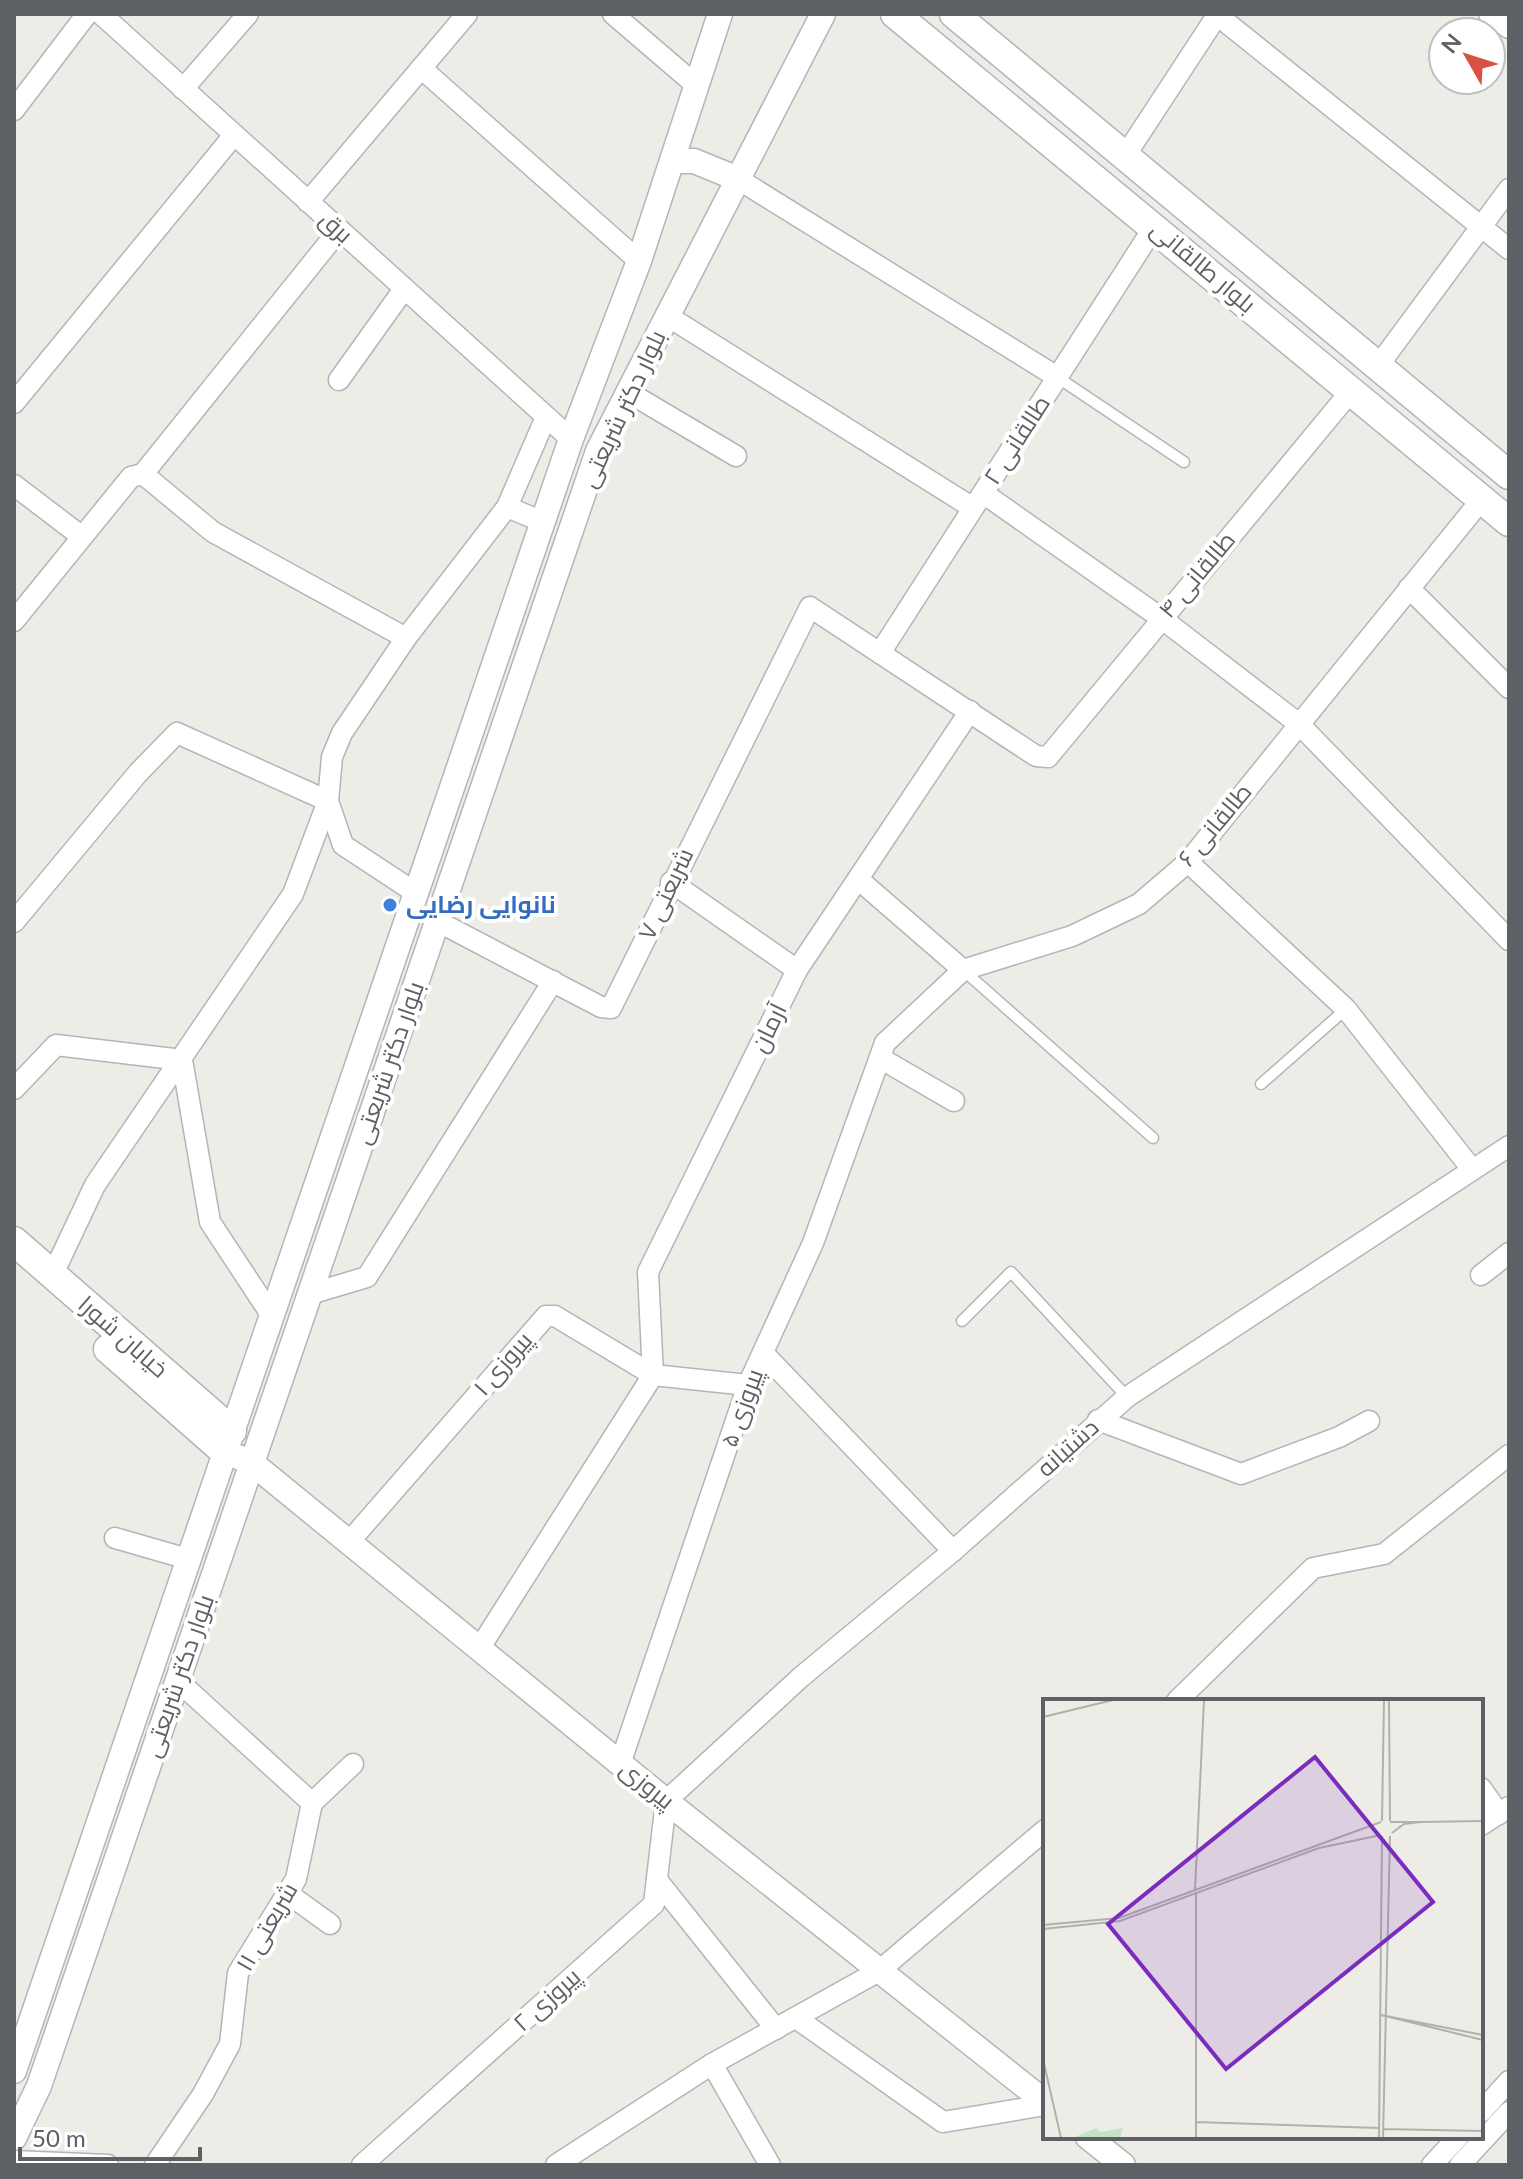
<svg xmlns="http://www.w3.org/2000/svg" width="1523" height="2179" viewBox="0 0 1523 2179" font-family="Lato,Cairo,sans-serif">
	<rect width="100%" height="100%" fill="#eeece6"/>
	<g fill="none" stroke-linecap="round" stroke-linejoin="round">
		<g stroke="#b3b5b9" stroke-width="13">
			<g id="service">
				<path d="M 1057,377 L 1184,462"/>
				<path d="M 963,970 L 1153,1138"/>
				<path d="M 1261,1084 L 1346,1009"/>
				<path d="M 962,1321 L 1011,1272 L 1127,1397"/>
			</g>
		</g>
		<g stroke="#b3b5b9" stroke-width="23">
			<g id="minor">
				<path d="M 101,14 L 571,439"/>
				<path d="M 613,14 L 697,86"/>
				<path d="M 1489,14 L 1509,28"/>
				<path d="M 1217,15 L 1509,249"/>
				<path d="M 421,68 L 639,261"/>
				<path d="M 183,89 L 248,14"/>
				<path d="M 14,110 L 87,14"/>
				<path d="M 1125,156 L 1218,14"/>
				<path d="M 738,179 L 1057,377"/>
				<path d="M 308,202 L 467,14"/>
				<path d="M 666,315 L 973,508"/>
				<path d="M 1378,366 L 1509,189"/>
				<path d="M 339,380 L 404,289"/>
				<path d="M 628,392 L 736,456"/>
				<path d="M 14,403 L 234,135"/>
				<path d="M 143,474 L 213,532 L 406,638"/>
				<path d="M 14,485 L 81,536"/>
				<path d="M 983,493 L 1161,618 L 1299,724 L 1509,940"/>
				<path d="M 507,507 L 543,522"/>
				<path d="M 1409,588 L 1509,688"/>
				<path d="M 14,621 L 131,477 L 143,474 L 339,230"/>
				<path d="M 880,653 L 1154,227"/>
				<path d="M 328,801 L 343,845 L 416,893"/>
				<path d="M 1188,862 L 1346,1009 L 1471,1168"/>
				<path d="M 858,879 L 963,970"/>
				<path d="M 671,882 L 797,970"/>
				<path d="M 437,921 L 601,1007 L 611,1008 L 810,607 L 1036,756 L 1048,757 L 1351,391"/>
				<path d="M 14,922 L 138,773 L 177,733 L 328,801"/>
				<path d="M 880,1058 L 954,1101"/>
				<path d="M 182,1060 L 210,1222 L 272,1316"/>
				<path d="M 14,1089 L 56,1045 L 182,1060"/>
				<path d="M 1481,1275 L 1509,1253"/>
				<path d="M 52,1276 L 95,1185 L 293,894 L 328,801 L 332,757 L 342,733 L 406,638 L 507,507 L 546,417"/>
				<path d="M 310,1294 L 367,1277 L 553,981"/>
				<path d="M 763,1353 L 953,1551"/>
				<path d="M 1098,1420 L 1241,1474 L 1339,1437 L 1369,1421"/>
				<path d="M 115,1538 L 188,1559"/>
				<path d="M 349,1542 L 546,1316 L 555,1316 L 653,1375 L 748,1385"/>
				<path d="M 479,1649 L 653,1375 L 648,1272 L 797,970 L 970,711"/>
				<path d="M 1177,1701 L 1313,1568 L 1384,1554 L 1509,1455"/>
				<path d="M 620,1764 L 748,1385 L 813,1243 L 885,1043 L 963,970 L 1072,936 L 1139,904 L 1188,862 L 1482,499"/>
				<path d="M 1481,1788 L 1499,1814"/>
				<path d="M 312,1803 L 353,1764"/>
				<path d="M 1481,1825 L 1509,1807"/>
				<path d="M 657,1880 L 776,2029"/>
				<path d="M 287,1893 L 330,1924"/>
				<path d="M 796,2018 L 943,2122 L 1045,2105"/>
				<path d="M 712,2064 L 770,2165"/>
				<path d="M 1481,2112 L 1509,2081"/>
				<path d="M 14,2161 L 108,2165"/>
				<path d="M 155,2165 L 203,2094 L 230,2044 L 238,1973 L 296,1879 L 312,1803 L 177,1680"/>
				<path d="M 362,2165 L 654,1904 L 666,1801 L 801,1677 L 953,1551 L 1127,1397 L 1509,1146"/>
				<path d="M 556,2165 L 712,2064 L 879,1971 L 1045,1830"/>
				<path d="M 1432,2165 L 1458,2137"/>
				<path d="M 1460,2165 L 1509,2112"/>
			</g>
		</g>
		<g stroke="#b3b5b9" stroke-width="27">
			<g id="tertiary">
				<path d="M 672,161 L 694,161 L 738,179"/>
				<path d="M 238,1457 L 252,1463 L 666,1801 L 1045,2102"/>
				<path d="M 14,2071 L 571,439 L 639,261 L 720,14"/>
				<path d="M 1088,2137 L 1123,2165"/>
				<path d="M 14,2138 L 39,2086 L 598,451 L 823,14"/>
			</g>
		</g>
		<g stroke="#b2b4b9" stroke-width="31">
			<g id="secondary">
				<path d="M 895,14 L 1509,522"/>
				<path d="M 954,14 L 1509,475"/>
				<path d="M 14,1241 L 232,1431"/>
				<path d="M 108,1349 L 225,1452"/>
			</g>
		</g>
		<use href="#service" stroke="#fff" stroke-width="10"/>
		<use href="#minor" stroke="#fff" stroke-width="20"/>
		<use href="#tertiary" stroke="#fff" stroke-width="24"/>
		<use href="#secondary" stroke="#fff" stroke-width="28"/>
	</g>
	<circle fill="#3f7fe0" stroke="#fff" stroke-width="3" cx="390" cy="905" r="8"/>
	<g text-anchor="middle" stroke-width="8" stroke-linejoin="round" paint-order="stroke">
		<g font-size="24" fill="#5d6064" stroke="#fff">
			<text transform="translate(336 227) rotate(42)" y="8">برق</text>
			<text transform="translate(1203 267) rotate(40)" y="8">بلوار طالقانی</text>
			<text transform="translate(623 409) rotate(-65)" y="8">بلوار دکتر شریعتی</text>
			<text transform="translate(1017 440) rotate(-57)" y="8">طالقانی ۲</text>
			<text transform="translate(1197 575) rotate(-50)" y="8">طالقانی ۴</text>
			<text transform="translate(1215 825) rotate(-50)" y="8">طالقانی ۶</text>
			<text transform="translate(666 894) rotate(-65)" y="8">شریعتی ۷</text>
			<text transform="translate(769 1028) rotate(-64)" y="8">آرمان</text>
			<text transform="translate(389 1063) rotate(-71)" y="8">بلوار دکتر شریعتی</text>
			<text transform="translate(123 1337) rotate(41)" y="8">خیابان شورا</text>
			<text transform="translate(503 1364) rotate(-49)" y="8">پیروزی ۱</text>
			<text transform="translate(742 1408) rotate(-70)" y="8">پیروزی ۵</text>
			<text transform="translate(1068 1448) rotate(-42)" y="8">دشتیانه</text>
			<text transform="translate(179 1676) rotate(-71)" y="8">بلوار دکتر شریعتی</text>
			<text transform="translate(647 1785) rotate(39)" y="8">پیروزی</text>
			<text transform="translate(267 1927) rotate(-60)" y="8">شریعتی ۱۱</text>
			<text transform="translate(547 2000) rotate(-42)" y="8">پیروزی ۲</text>
		</g>
		<g font-size="24" font-weight="bold" fill="#366cbe" stroke="#fff" text-anchor="start">
			<text x="406" y="913">نانوایی رضایی</text>
		</g>
	</g>
	<g transform="translate(1043 1699)">
		<rect width="440" height="440" fill="#eeece6"/>
		<path d="M 53,429 L 57,433 L 80,429 L 77,439 L 32,438 Z" fill="#c4e3c5"/>
		<path fill="none" stroke="#b0b0ae" stroke-width="2" d="M 346,1 L 347,122M 0,18 L 70,1M 339,122 L 341,1M 347,123 L 377,123 L 361,125 L 349,134M 377,123 L 440,122M 152,191 L 161,1M 153,193 L 153,439M 0,226 L 76,219 L 338,123M 0,230 L 77,222 L 276,149 L 338,136M 440,336 L 338,316 L 440,341M 0,360 L 18,439M 153,423 L 336,429M 340,430 L 440,432M 336,439 L 339,137M 340,439 L 347,137"/>
		<path fill="#7b2cbf" fill-opacity="0.15" stroke="#7b2cbf" stroke-width="4" d="M 272,58 L 390,203 L 183,370 L 65,225 Z"/>
		<rect width="440" height="440" fill="none" stroke="#5d6064" stroke-width="4"/>
	</g>
	<rect width="1523" height="2179" fill="none" stroke="#5d6064" stroke-width="32"/>
	<g transform="translate(1467 56) rotate(309)"><circle r="38" fill="#ffffff" stroke="#bebfc1" stroke-width="2"/>
	<path d="M0-6L14 30L0 20L-14 30Z" fill="#d85141"/>
	<text y="-12" font-size="22" font-weight="bold" text-anchor="middle" fill="#5d6064">N</text>
	</g>
	<path d="M20 2147v12h180v-12" fill="none" stroke="#5d6064" stroke-width="4"/>
	<text x="32" y="2147" font-size="24" fill="#5d6064" stroke="#ffffff" stroke-width="6" paint-order="stroke">50 m</text>
</svg>
